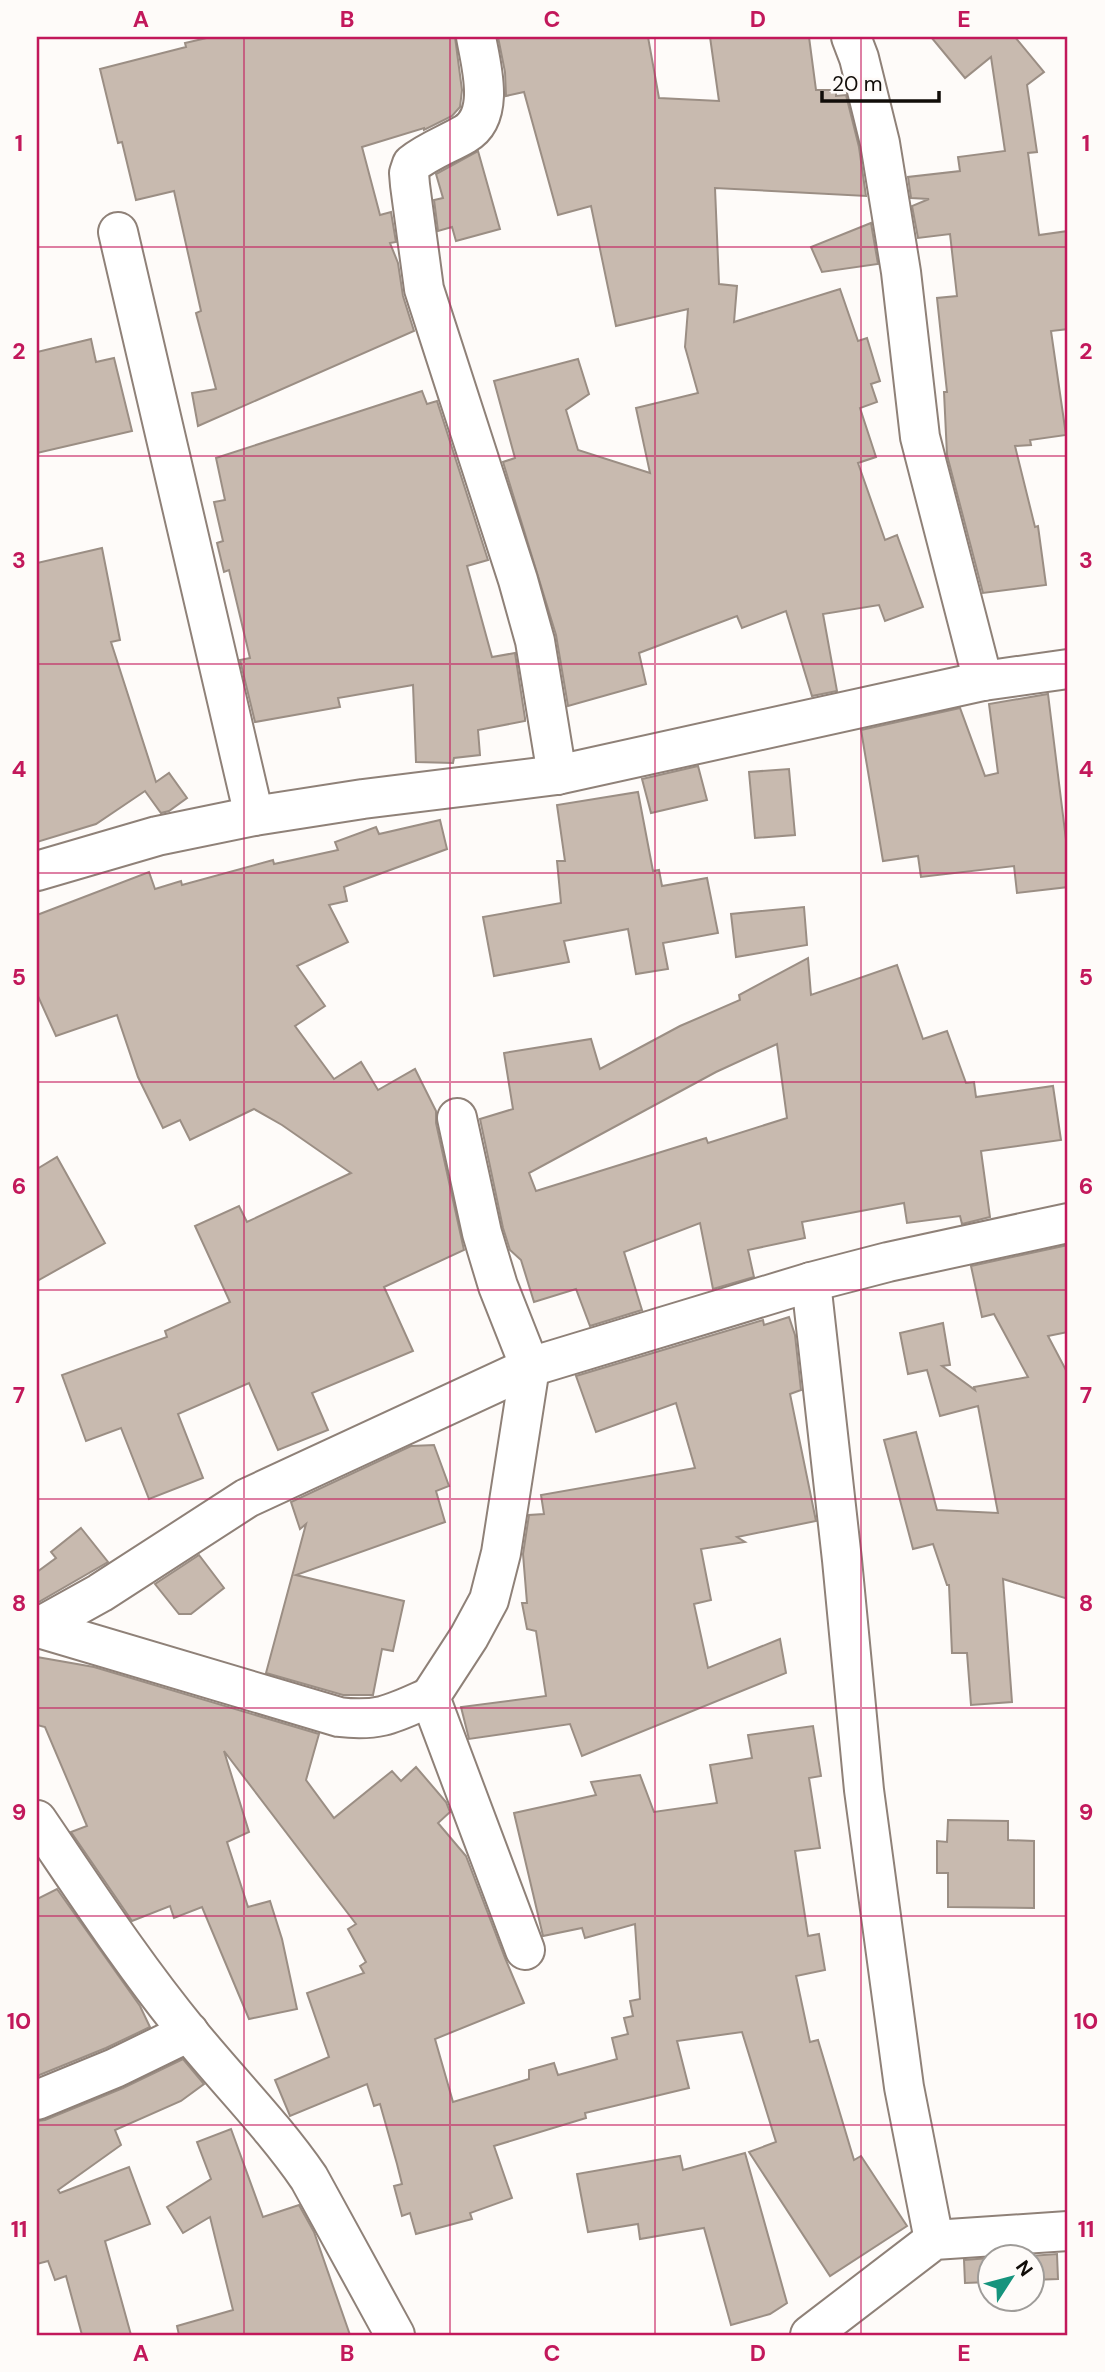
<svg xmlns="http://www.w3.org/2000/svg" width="1105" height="2372" viewBox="0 0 1105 2372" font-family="'DM Sans',sans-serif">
	<rect width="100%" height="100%" fill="#fefbf9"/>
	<g fill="#c8baaf" stroke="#9b8e84" stroke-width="2" fill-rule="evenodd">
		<path d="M 211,37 L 455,37 L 462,90 L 460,107 L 452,116 L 424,130 L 424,128 L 362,147 L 380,215 L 391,212 L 396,242 L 390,243 L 398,263 L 403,296 L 414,331 L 198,426 L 192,393 L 216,389 L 196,313 L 201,311 L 174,191 L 136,200 L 122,142 L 118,143 L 100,69 L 186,47 L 185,43 Z"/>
		<path d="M 498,37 L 648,37 L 659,98 L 719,101 L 710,37 L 809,37 L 816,90 L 836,90 L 836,96 L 846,95 L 859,147 L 866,196 L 715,188 L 719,284 L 737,286 L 734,322 L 840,289 L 858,341 L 867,338 L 880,381 L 871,384 L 877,402 L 860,408 L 876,457 L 858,463 L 885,540 L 897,535 L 923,607 L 885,621 L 879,605 L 823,614 L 837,691 L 812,696 L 786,611 L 742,628 L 737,616 L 639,653 L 646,684 L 568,706 L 556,635 L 503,462 L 515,458 L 494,381 L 578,359 L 589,394 L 566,410 L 578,450 L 650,473 L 636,408 L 698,393 L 685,347 L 688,309 L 616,326 L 591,206 L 558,215 L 524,92 L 506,96 L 505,72 Z"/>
		<path d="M 931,37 L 1015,37 L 1044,72 L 1027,85 L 1037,152 L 1028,153 L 1039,235 L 1068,231 L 1068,329 L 1051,331 L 1066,435 L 1030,440 L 1031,445 L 1015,446 L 1035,527 L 1038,526 L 1046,585 L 983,593 L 947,455 L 944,392 L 947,392 L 937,298 L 957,296 L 950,234 L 918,238 L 912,206 L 929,199 L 911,198 L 908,177 L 960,171 L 958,157 L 1005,151 L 991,57 L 965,78 Z"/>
		<path d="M 478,151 L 500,229 L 456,241 L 452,227 L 438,231 L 434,200 L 443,198 L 436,174 Z"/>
		<path d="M 871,223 L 878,264 L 822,272 L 811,247 Z"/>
		<path d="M 91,339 L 96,362 L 114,358 L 132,431 L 37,453 L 37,352 Z"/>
		<path d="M 422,391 L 427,404 L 437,401 L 488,560 L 467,566 L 492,657 L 515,653 L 525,718 L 525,721 L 478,730 L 480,755 L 454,758 L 453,763 L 416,762 L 413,685 L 338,698 L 340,707 L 255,722 L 240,660 L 250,658 L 229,570 L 224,572 L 217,543 L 223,541 L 214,502 L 225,500 L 216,458 Z"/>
		<path d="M 102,548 L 120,640 L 111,642 L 156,782 L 169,773 L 187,798 L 169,811 L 161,813 L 145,791 L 96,824 L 37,842 L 37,563 Z"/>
		<path d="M 1048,694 L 1068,856 L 1068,887 L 1017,893 L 1014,866 L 921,877 L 918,856 L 883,861 L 861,730 L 960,708 L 985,776 L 998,773 L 989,704 Z"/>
		<path d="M 698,766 L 707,800 L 651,813 L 642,779 Z"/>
		<path d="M 789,769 L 795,835 L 755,838 L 749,772 Z"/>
		<path d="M 638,792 L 653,871 L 659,870 L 662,886 L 707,878 L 718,933 L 663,943 L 668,969 L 636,974 L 628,929 L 564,941 L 569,962 L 494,976 L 483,917 L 561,903 L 557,861 L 565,861 L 557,805 Z"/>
		<path d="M 440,820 L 447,849 L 344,887 L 347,901 L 329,905 L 348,942 L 297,966 L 325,1006 L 295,1026 L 334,1079 L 361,1062 L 378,1090 L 415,1069 L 436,1111 L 436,1123 L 464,1250 L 384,1287 L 413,1351 L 312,1393 L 328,1430 L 278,1450 L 249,1383 L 178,1414 L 203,1478 L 149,1499 L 121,1428 L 86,1441 L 62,1375 L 167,1337 L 165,1331 L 230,1302 L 195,1226 L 239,1206 L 247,1222 L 351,1173 L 282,1125 L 254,1109 L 190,1140 L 180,1120 L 163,1128 L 138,1077 L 117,1015 L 56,1036 L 37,994 L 37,915 L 149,872 L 155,889 L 181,881 L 182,885 L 273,860 L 274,864 L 338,850 L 335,842 L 376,827 L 379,834 Z"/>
		<path d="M 804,907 L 807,945 L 736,957 L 731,914 Z"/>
		<path d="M 808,958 L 811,995 L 897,965 L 923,1039 L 947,1031 L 966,1083 L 974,1082 L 976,1097 L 1053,1086 L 1061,1140 L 981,1151 L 990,1217 L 962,1224 L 960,1216 L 907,1223 L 904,1203 L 802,1222 L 805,1238 L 748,1250 L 754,1277 L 713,1289 L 700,1223 L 624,1252 L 642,1310 L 590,1326 L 576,1289 L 534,1302 L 521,1260 L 510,1250 L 503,1228 L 480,1119 L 513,1109 L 504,1053 L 591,1039 L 600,1069 L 680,1026 L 740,1000 L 739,995 ZM 777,1044 L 787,1118 L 708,1143 L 706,1138 L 536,1191 L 529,1173 L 716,1072 Z"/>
		<path d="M 57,1157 L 105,1243 L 37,1281 L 37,1169 Z"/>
		<path d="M 1068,1245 L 1068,1332 L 1048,1336 L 1068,1374 L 1068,1599 L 1003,1579 L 1012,1702 L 971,1705 L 967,1653 L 952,1653 L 949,1585 L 947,1585 L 933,1544 L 913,1549 L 884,1440 L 916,1432 L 937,1510 L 998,1513 L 978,1406 L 940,1416 L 927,1370 L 908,1374 L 900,1333 L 943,1323 L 950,1365 L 942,1366 L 975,1390 L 974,1387 L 1028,1377 L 994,1314 L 982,1317 L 971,1266 Z"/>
		<path d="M 789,1317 L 795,1335 L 801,1390 L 790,1394 L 816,1521 L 737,1537 L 745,1542 L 701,1549 L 711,1600 L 694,1604 L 708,1668 L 780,1639 L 786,1673 L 582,1756 L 570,1724 L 469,1739 L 461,1707 L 546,1696 L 536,1631 L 527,1629 L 522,1603 L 527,1603 L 523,1554 L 529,1515 L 544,1514 L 541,1495 L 695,1468 L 676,1403 L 596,1432 L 576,1376 L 763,1320 L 764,1325 Z"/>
		<path d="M 434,1445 L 449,1486 L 436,1491 L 445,1522 L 296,1575 L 404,1601 L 393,1651 L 382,1649 L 373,1695 L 343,1695 L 266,1673 L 306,1524 L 300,1529 L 291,1502 L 411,1446 Z"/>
		<path d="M 81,1528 L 108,1562 L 37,1603 L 37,1572 L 56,1558 L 51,1552 Z"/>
		<path d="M 199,1555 L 224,1588 L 191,1614 L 179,1614 L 155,1584 Z"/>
		<path d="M 37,1657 L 94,1667 L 319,1734 L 306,1780 L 334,1818 L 392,1771 L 401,1781 L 416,1767 L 446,1802 L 450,1812 L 438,1823 L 466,1856 L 505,1958 L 524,2003 L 435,2039 L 453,2102 L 529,2079 L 529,2070 L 554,2063 L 558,2075 L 617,2059 L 612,2038 L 628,2034 L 624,2018 L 633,2016 L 630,2001 L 640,1999 L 635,1924 L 585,1938 L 582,1928 L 543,1936 L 514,1813 L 596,1795 L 591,1782 L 640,1775 L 654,1812 L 717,1803 L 710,1765 L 752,1758 L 748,1735 L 813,1726 L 821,1776 L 809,1778 L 820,1848 L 795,1851 L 808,1936 L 819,1934 L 825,1970 L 796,1976 L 810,2042 L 818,2040 L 854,2160 L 861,2156 L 907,2226 L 830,2276 L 749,2152 L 776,2142 L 742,2032 L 677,2041 L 689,2088 L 585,2113 L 586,2118 L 494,2146 L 512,2198 L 470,2213 L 472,2219 L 416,2234 L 410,2213 L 402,2216 L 394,2186 L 402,2184 L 397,2164 L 380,2104 L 374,2106 L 367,2084 L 290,2116 L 275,2080 L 329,2057 L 307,1993 L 364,1973 L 360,1966 L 366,1962 L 348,1929 L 356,1924 L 224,1751 L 249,1832 L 227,1842 L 248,1907 L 270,1901 L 282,1939 L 297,2009 L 249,2019 L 202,1907 L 174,1918 L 170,1906 L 132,1921 L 71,1832 L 87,1826 L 45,1727 L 37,1725 Z"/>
		<path d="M 948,1820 L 1008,1821 L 1008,1840 L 1034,1841 L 1034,1908 L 948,1907 L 948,1873 L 937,1873 L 937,1841 L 947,1842 Z"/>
		<path d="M 57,1889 L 140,2006 L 150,2027 L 106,2048 L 37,2076 L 37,1899 Z"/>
		<path d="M 183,2059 L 204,2084 L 181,2101 L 115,2130 L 121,2145 L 58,2190 L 60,2193 L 129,2167 L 150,2224 L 105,2241 L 131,2335 L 82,2335 L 66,2276 L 55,2280 L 48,2261 L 37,2264 L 37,2121 L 45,2120 L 123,2088 Z"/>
		<path d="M 231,2129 L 263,2217 L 299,2205 L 314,2232 L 350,2335 L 179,2335 L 177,2326 L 233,2310 L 210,2217 L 183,2233 L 167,2207 L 211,2179 L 197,2142 Z"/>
		<path d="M 745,2153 L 787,2303 L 770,2314 L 731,2325 L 704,2228 L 640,2239 L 638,2224 L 588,2232 L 577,2174 L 680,2156 L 683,2170 Z"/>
		<path d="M 1057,2254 L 1058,2279 L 1032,2280 L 1032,2257 L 1015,2257 Z"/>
		<path d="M 990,2258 L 990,2282 L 965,2283 L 964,2260 Z"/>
	</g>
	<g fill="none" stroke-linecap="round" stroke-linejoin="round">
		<g stroke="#8f8178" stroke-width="42">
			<g id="street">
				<path d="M 476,37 C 481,65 496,116 465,134 C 448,144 428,151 412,164 L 409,173 L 410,185 L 424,289 L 518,580 L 535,641 L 557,775"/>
				<path d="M 851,37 L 859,58 L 880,143 L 901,272 L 920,437 L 983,681"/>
				<path d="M 118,232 L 254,816"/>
				<path d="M 37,871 L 157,836 L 254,816 L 363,799 L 557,775 L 983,681 L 1068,669"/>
				<path d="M 457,1118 L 482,1233 L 498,1286 L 530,1367 L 501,1553 L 489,1600 L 469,1637 L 430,1697 L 525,1950"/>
				<path d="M 811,1282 L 842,1560 L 864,1790 L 904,2087 L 934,2240"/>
				<path d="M 37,1628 L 100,1593 L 247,1498 L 530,1367 L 811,1282 L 888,1262 L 1068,1223"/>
				<path d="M 39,1628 L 339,1717 C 380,1722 394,1713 430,1697"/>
				<path d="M 37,1820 C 86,1892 134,1966 190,2034 C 229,2082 274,2127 309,2178 L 395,2335"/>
				<path d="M 37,2100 L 115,2068 L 189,2032"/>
				<path d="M 810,2335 L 934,2240 L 1068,2231"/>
			</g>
		</g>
		<use href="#street" stroke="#fff" stroke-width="38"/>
	</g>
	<path fill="none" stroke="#c2185b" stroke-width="2" stroke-opacity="0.55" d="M 244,37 L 244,2335M 450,37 L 450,2335M 655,37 L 655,2335M 861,37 L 861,2335M 37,247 L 1068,247M 37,456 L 1068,456M 37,664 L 1068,664M 37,873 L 1068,873M 37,1082 L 1068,1082M 37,1290 L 1068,1290M 37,1499 L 1068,1499M 37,1708 L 1068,1708M 37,1916 L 1068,1916M 37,2125 L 1068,2125"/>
	<rect width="1105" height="2372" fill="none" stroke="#fefbf9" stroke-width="77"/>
	<g transform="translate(1011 2278) rotate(54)"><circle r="33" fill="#fefbf9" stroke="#9f9c99" stroke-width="2"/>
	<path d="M0-5L12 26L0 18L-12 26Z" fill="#16947d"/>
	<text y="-10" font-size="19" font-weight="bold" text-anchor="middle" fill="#110d09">N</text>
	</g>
	<path d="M822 91v10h117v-10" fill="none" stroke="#110d09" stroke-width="3.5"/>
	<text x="832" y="91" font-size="21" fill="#110d09" stroke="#fefbf9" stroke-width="5" paint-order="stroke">20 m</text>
	<rect x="38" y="38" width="1028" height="2296" fill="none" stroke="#c2185b" stroke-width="2.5"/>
	<g font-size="23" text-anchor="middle" font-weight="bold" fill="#c2185b">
		<text x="141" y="27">A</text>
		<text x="347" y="27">B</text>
		<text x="552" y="27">C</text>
		<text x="758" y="27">D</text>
		<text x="964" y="27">E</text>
		<text x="19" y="151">1</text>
		<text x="1086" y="151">1</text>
		<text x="19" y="359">2</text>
		<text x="1086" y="359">2</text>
		<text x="19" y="568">3</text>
		<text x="1086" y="568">3</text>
		<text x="19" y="777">4</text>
		<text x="1086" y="777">4</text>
		<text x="19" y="985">5</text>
		<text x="1086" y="985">5</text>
		<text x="19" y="1194">6</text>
		<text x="1086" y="1194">6</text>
		<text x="19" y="1403">7</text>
		<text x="1086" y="1403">7</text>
		<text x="19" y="1611">8</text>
		<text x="1086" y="1611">8</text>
		<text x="19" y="1820">9</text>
		<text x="1086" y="1820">9</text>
		<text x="19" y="2029">10</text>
		<text x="1086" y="2029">10</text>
		<text x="19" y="2237">11</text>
		<text x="1086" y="2237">11</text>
		<text x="141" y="2361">A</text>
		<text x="347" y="2361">B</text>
		<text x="552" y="2361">C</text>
		<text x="758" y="2361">D</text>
		<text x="964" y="2361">E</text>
	</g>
</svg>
